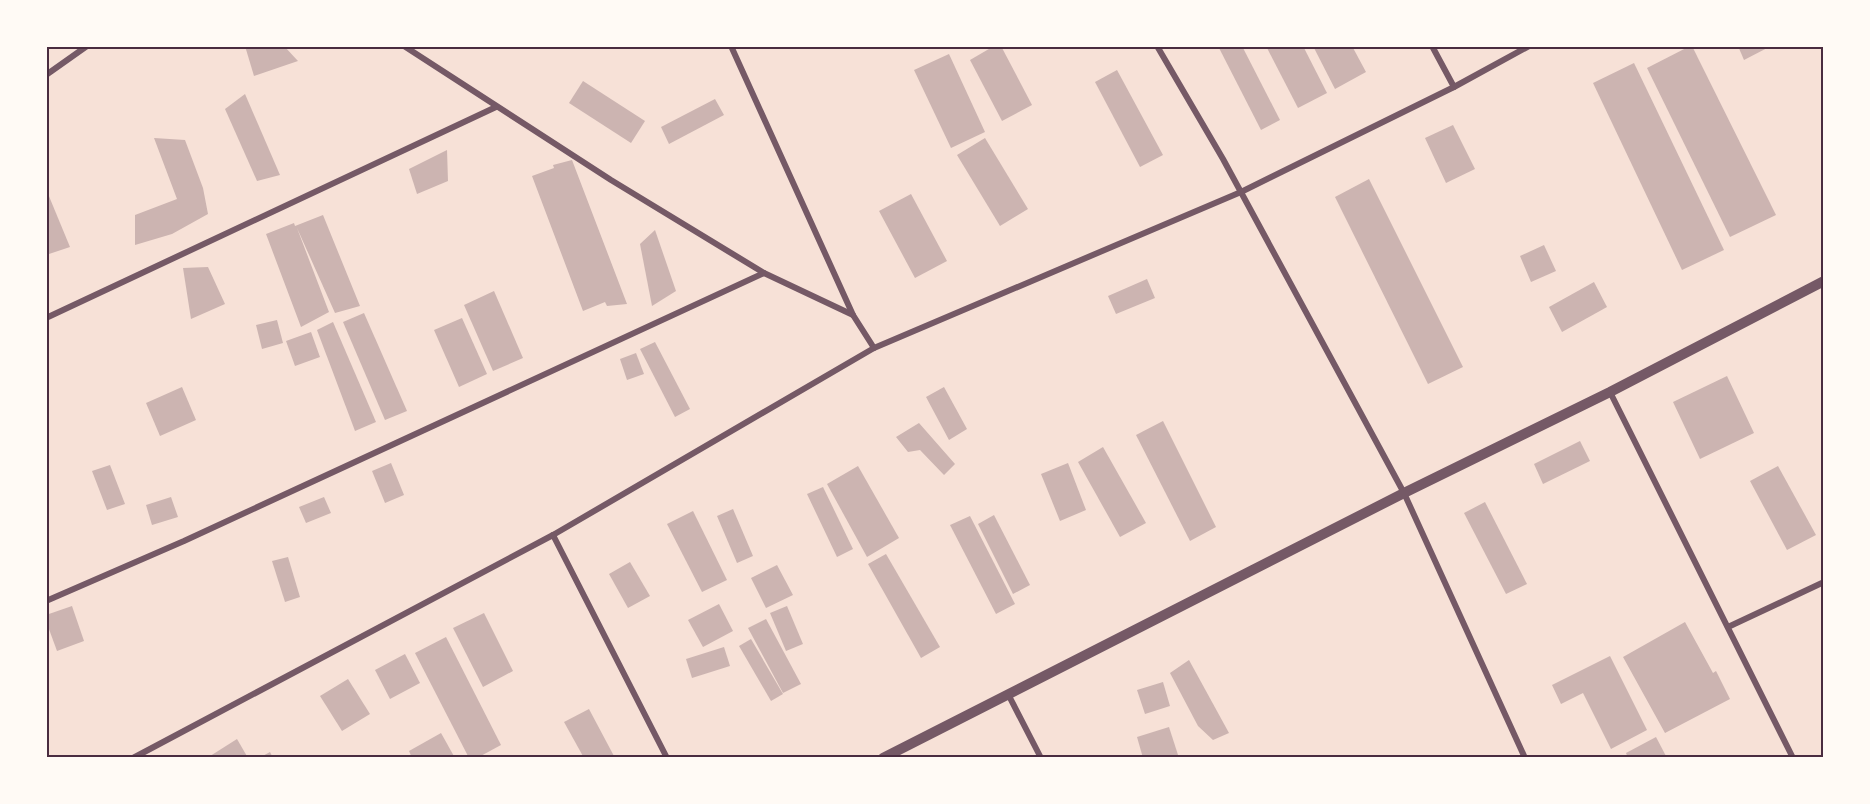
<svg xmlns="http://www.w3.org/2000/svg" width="1870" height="804" viewBox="0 0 1870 804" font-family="'Exo 2',sans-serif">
	<rect width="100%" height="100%" fill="#f7e1d7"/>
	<g fill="#ccb4b1">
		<path d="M 245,46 L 284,46 L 298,61 L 254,76 Z"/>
		<path d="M 994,46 L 1001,46 L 1032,105 L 1002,121 L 970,60 Z"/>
		<path d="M 1218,46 L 1242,46 L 1280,120 L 1261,130 Z"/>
		<path d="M 1266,46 L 1303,46 L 1327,93 L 1298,108 Z"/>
		<path d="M 1313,46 L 1352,46 L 1366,72 L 1335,89 Z"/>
		<path d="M 1690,46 L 1692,46 L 1776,215 L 1730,237 L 1647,68 Z"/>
		<path d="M 1738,46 L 1771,46 L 1744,60 Z"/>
		<path d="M 949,54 L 985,132 L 951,148 L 914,70 Z"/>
		<path d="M 1634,63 L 1724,250 L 1682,270 L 1593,83 Z"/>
		<path d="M 1117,70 L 1163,155 L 1140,167 L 1095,82 Z"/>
		<path d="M 583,81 L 645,121 L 631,143 L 569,103 Z"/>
		<path d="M 245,94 L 280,175 L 257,181 L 225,109 Z"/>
		<path d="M 715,99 L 724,115 L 669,144 L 661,127 Z"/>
		<path d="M 1453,125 L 1475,169 L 1446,183 L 1425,138 Z"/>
		<path d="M 154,138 L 185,140 L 203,188 L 208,214 L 172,234 L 135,245 L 135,215 L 177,199 Z"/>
		<path d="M 985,138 L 1028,209 L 1000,226 L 957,155 Z"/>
		<path d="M 447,150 L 448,181 L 417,194 L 409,169 Z"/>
		<path d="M 572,160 L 627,304 L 607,306 L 605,302 L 583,311 L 532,176 L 554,168 L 553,165 Z"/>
		<path d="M 1369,179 L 1463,367 L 1428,384 L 1335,197 Z"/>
		<path d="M 46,189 L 70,247 L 46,255 Z"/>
		<path d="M 911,194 L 947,261 L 915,278 L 879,211 Z"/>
		<path d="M 323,215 L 360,306 L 335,313 L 297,228 L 329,312 L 301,327 L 266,234 L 294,223 L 295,226 Z"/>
		<path d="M 655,230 L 676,291 L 652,306 L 640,244 Z"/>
		<path d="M 1544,245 L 1556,271 L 1531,282 L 1520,256 Z"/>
		<path d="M 208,267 L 225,304 L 191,319 L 183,268 Z"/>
		<path d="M 1147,279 L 1155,298 L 1116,314 L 1108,296 Z"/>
		<path d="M 1594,282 L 1607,307 L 1562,332 L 1549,307 Z"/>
		<path d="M 494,291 L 523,358 L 493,371 L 464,305 Z"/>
		<path d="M 364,313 L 407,411 L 385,420 L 343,322 Z"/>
		<path d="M 462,318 L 487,374 L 459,387 L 434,330 Z"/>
		<path d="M 277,320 L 283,343 L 262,349 L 256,325 Z"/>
		<path d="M 333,322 L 376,422 L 355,431 L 317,330 Z"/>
		<path d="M 311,332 L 320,357 L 295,366 L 286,341 Z"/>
		<path d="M 655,342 L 690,409 L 675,417 L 640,349 Z"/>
		<path d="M 636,353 L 644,374 L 627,380 L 620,359 Z"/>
		<path d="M 1727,376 L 1754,433 L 1700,459 L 1673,402 Z"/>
		<path d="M 182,387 L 196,420 L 160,436 L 146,403 Z"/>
		<path d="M 944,387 L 967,429 L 949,440 L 926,397 Z"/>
		<path d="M 1163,421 L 1216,527 L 1190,541 L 1136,435 Z"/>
		<path d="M 919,423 L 955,464 L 944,475 L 920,450 L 908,452 L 896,437 Z"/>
		<path d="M 1580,441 L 1590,461 L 1543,484 L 1534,464 Z"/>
		<path d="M 1103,447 L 1146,523 L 1120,537 L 1078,462 Z"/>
		<path d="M 391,463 L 404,495 L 385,503 L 372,471 Z"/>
		<path d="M 1068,463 L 1086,510 L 1060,521 L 1041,474 Z"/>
		<path d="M 110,465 L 125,504 L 107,510 L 92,471 Z"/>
		<path d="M 858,466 L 899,538 L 867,557 L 827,484 Z"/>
		<path d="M 1778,466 L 1816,535 L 1787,550 L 1750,481 Z"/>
		<path d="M 823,487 L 853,549 L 837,557 L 807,494 Z"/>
		<path d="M 171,497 L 178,517 L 152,525 L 146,505 Z"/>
		<path d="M 324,497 L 331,513 L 306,523 L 299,507 Z"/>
		<path d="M 1485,502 L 1527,584 L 1506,594 L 1464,513 Z"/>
		<path d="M 733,509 L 753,556 L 737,563 L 717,516 Z"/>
		<path d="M 693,511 L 727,580 L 702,592 L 667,524 Z"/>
		<path d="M 994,515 L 1030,585 L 1013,594 L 978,524 Z"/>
		<path d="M 970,516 L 1015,604 L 996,614 L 950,525 Z"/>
		<path d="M 886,554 L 940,647 L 921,658 L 868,564 Z"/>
		<path d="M 288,557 L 300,597 L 285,602 L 272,561 Z"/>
		<path d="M 630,562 L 650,596 L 628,608 L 609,574 Z"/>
		<path d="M 777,565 L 793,595 L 766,608 L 751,578 Z"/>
		<path d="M 719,604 L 733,631 L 703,647 L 688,620 Z"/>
		<path d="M 72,606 L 84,641 L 57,651 L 46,621 L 46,615 Z"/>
		<path d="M 787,606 L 803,644 L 786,651 L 770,613 Z"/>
		<path d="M 484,613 L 513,671 L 483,687 L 453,628 Z"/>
		<path d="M 766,619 L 801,684 L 783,693 L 748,628 Z"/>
		<path d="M 1685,622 L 1713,673 L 1716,671 L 1730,699 L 1665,733 L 1623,657 Z"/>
		<path d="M 446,637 L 501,745 L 477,758 L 469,758 L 415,653 Z"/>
		<path d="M 751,639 L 783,694 L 771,701 L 739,646 Z"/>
		<path d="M 724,647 L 730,666 L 692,678 L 686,659 Z"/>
		<path d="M 405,654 L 420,683 L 390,699 L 375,670 Z"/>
		<path d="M 1610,656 L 1647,730 L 1611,749 L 1583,693 L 1561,704 L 1552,685 Z"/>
		<path d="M 1189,660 L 1229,733 L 1213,740 L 1198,726 L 1170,673 Z"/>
		<path d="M 348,679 L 370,714 L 342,731 L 320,696 Z"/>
		<path d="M 1163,682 L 1170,706 L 1145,714 L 1137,690 Z"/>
		<path d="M 589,709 L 615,758 L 584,758 L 564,722 Z"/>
		<path d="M 1169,727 L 1179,758 L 1143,758 L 1137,737 Z"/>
		<path d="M 441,733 L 455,758 L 412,758 L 409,751 Z"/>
		<path d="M 1656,737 L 1667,758 L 1628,758 L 1626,753 Z"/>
		<path d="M 237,739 L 248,758 L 207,758 Z"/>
		<path d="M 270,752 L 273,758 L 259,758 Z"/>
	</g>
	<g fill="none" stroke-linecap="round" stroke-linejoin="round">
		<g stroke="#755966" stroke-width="6">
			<path d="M 404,46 L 611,180 L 764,273 L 853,315 L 874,348"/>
			<path d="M 731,46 L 853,315"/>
			<path d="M 1157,46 L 1223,159 L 1404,493 L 1525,758"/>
			<path d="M 1432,46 L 1454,87"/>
			<path d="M 46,75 L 87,46"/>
			<path d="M 46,318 L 496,107"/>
			<path d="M 1610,392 L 1793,758"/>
			<path d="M 553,535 L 667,758"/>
			<path d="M 46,601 L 184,541 L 764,273"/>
			<path d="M 1728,627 L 1824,582"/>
			<path d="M 1008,694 L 1041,758"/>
			<path d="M 133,758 L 553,535 L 874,348 L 1241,192 L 1454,87 L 1529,46"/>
		</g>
		<path stroke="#755966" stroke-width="10" d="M 883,758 L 1404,493 L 1610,392 L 1824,281"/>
	</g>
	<rect width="1870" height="804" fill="none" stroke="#fffaf5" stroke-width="96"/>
	<rect x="48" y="48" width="1774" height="708" fill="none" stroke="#4a2c40" stroke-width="2"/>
</svg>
